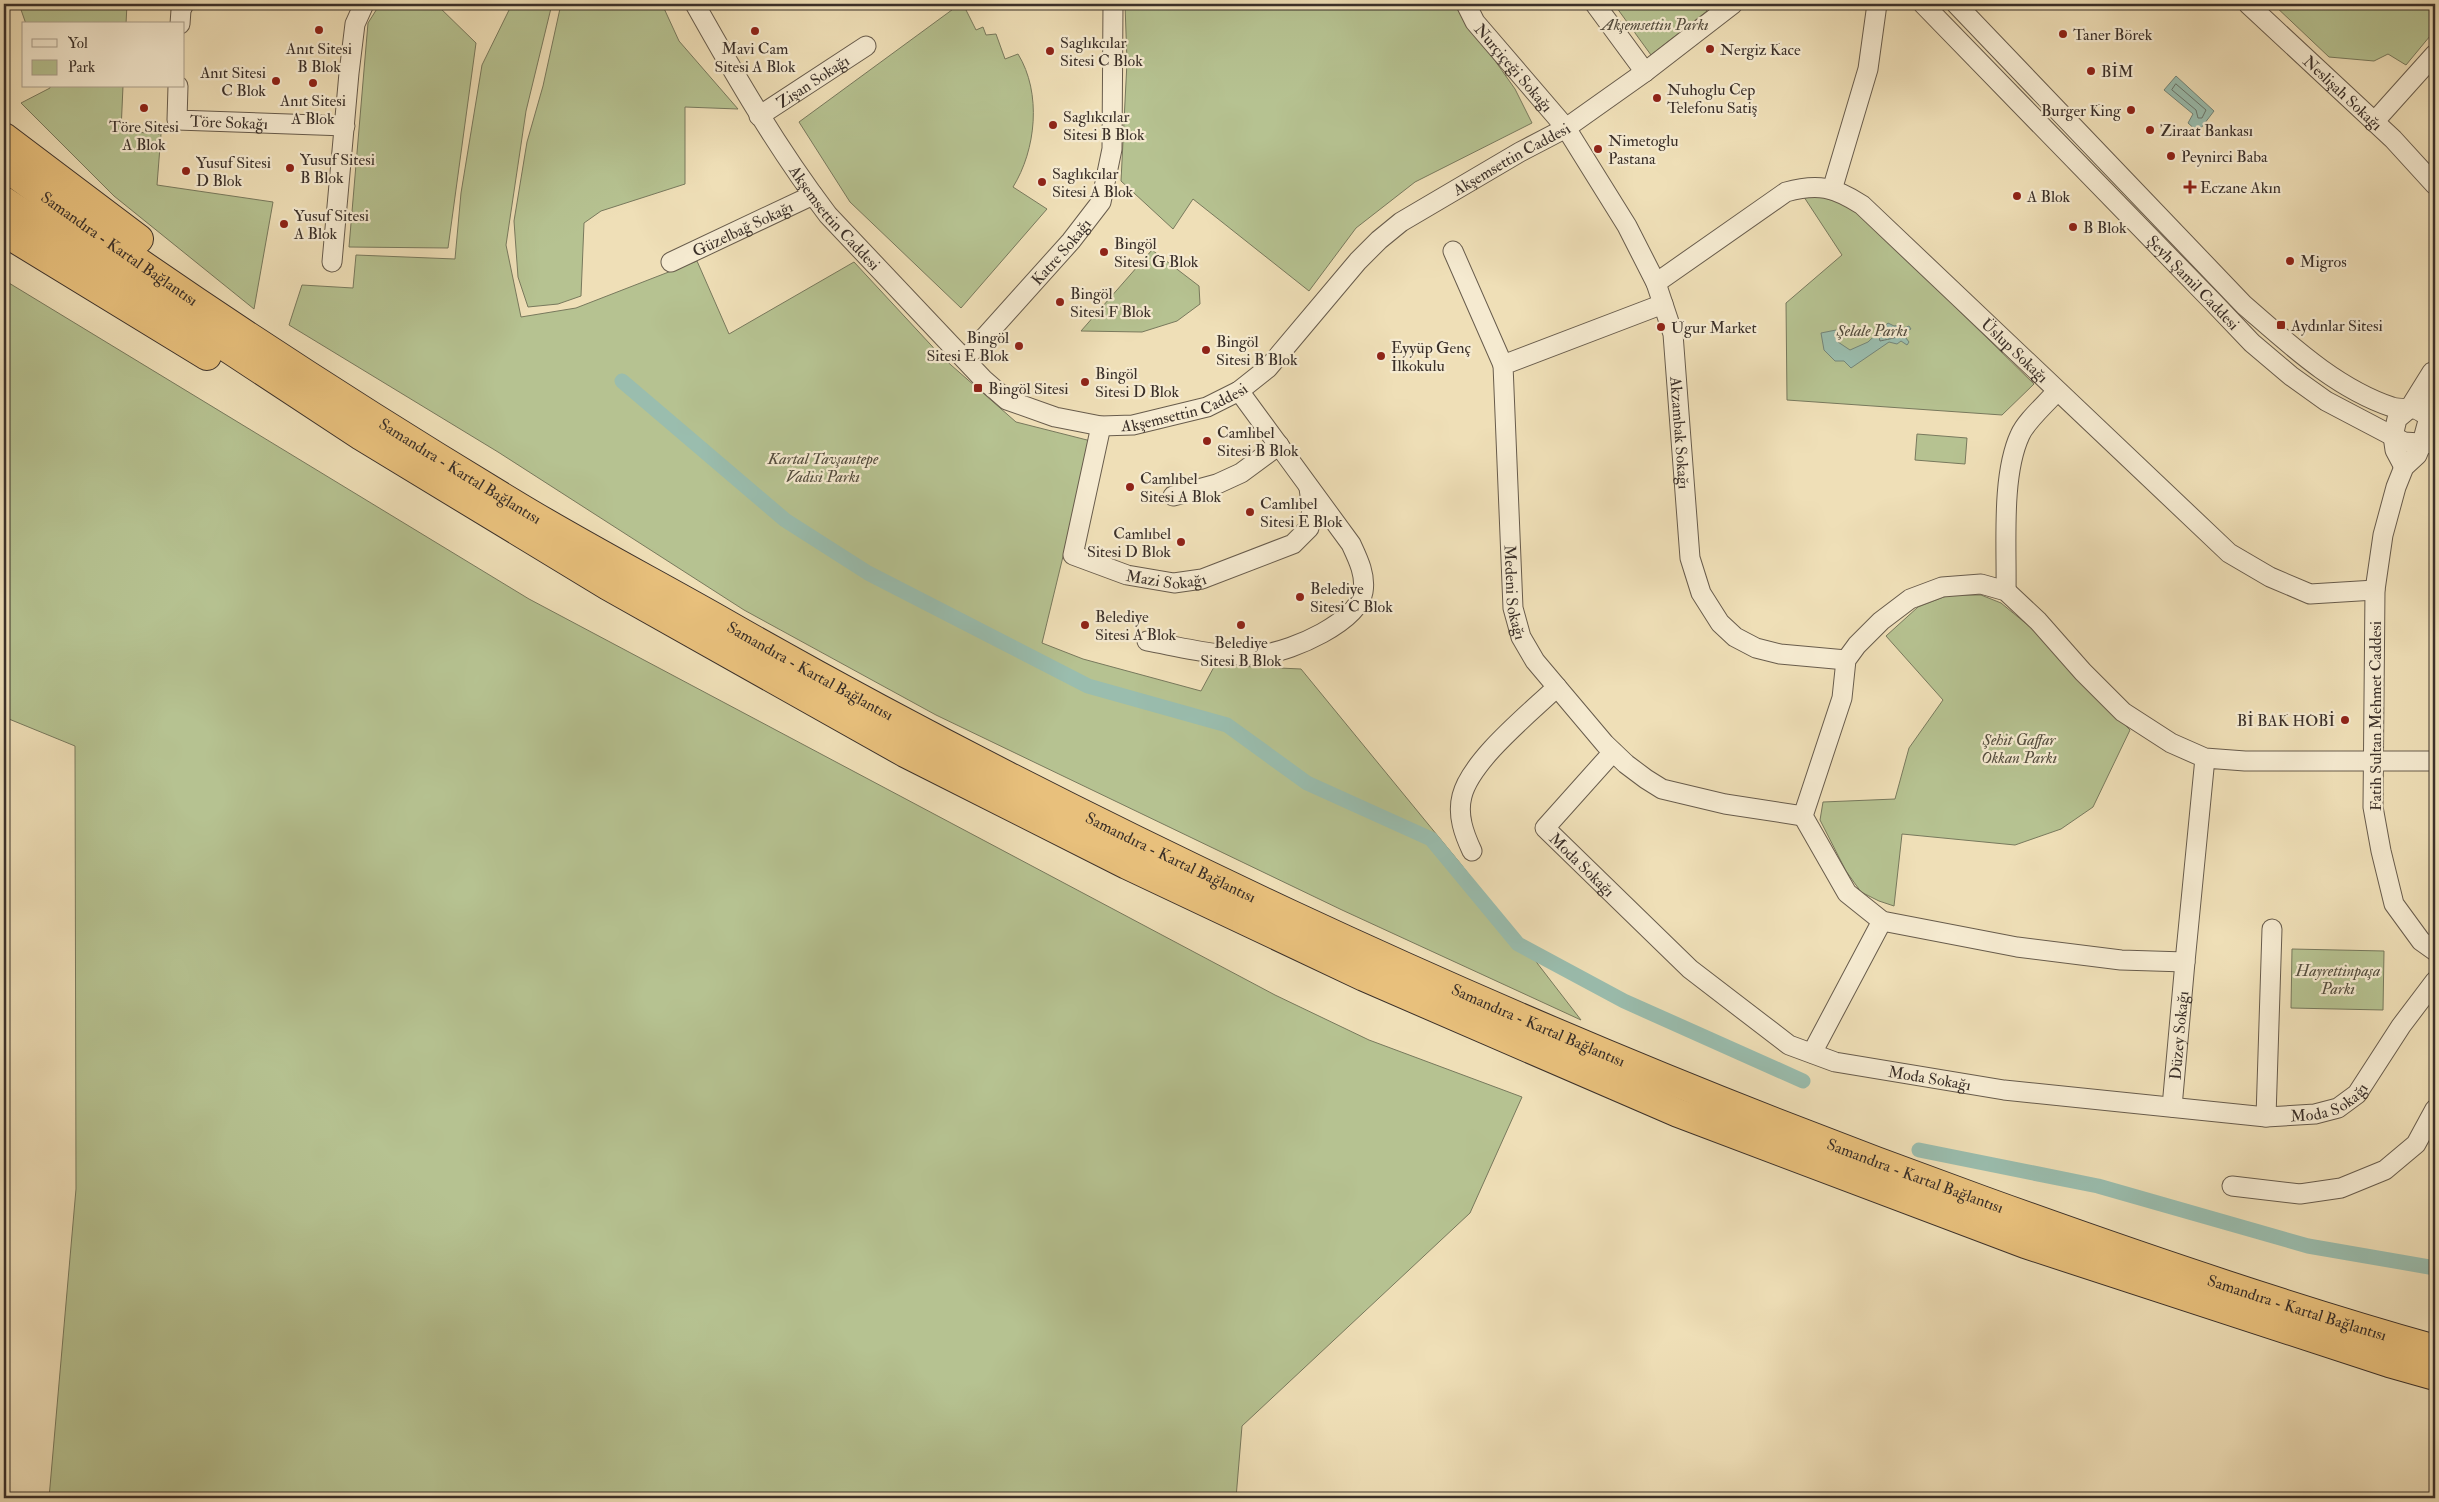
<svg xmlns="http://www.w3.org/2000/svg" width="2439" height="1502" viewBox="0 0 2439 1502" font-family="'IM FELL Double Pica',serif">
	<rect width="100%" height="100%" fill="#efdfb7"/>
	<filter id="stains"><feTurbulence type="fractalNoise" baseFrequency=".004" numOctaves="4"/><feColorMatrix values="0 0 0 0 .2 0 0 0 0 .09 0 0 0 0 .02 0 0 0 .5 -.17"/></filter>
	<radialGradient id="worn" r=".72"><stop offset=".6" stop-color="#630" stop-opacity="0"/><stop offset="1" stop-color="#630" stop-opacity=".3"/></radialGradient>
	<g fill="#b6c291" stroke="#78795d">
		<path d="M 19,4 L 127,4 L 126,24 L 26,24 Z"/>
		<path d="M 380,4 L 436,4 L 476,43 L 448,248 L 349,247 L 368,23 Z"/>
		<path d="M 512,4 L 552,4 L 526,111 L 506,245 L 521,317 L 576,308 L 697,261 L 729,334 L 854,262 L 943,358 L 1016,422 L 1091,441 L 1042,643 L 1083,659 L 1201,691 L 1215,665 L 1301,669 L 1460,863 L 1581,1020 L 1342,910 L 936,715 L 744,610 L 498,452 L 289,325 L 302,285 L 353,288 L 356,255 L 455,259 L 461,193 L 482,65 Z"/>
		<path d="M 561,4 L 662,4 L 679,41 L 738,109 L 685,107 L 685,184 L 601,211 L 584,223 L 581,296 L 558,304 L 528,307 L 518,277 L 514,221 L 527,142 L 543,86 Z"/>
		<path d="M 960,4 L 963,4 L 976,30 L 983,27 L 986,35 L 996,34 L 1005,59 L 1018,54 C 1042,93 1036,150 1013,187 L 1047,209 L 961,308 L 850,202 L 799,122 Z"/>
		<path d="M 1125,4 L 1455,4 L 1515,89 L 1532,123 L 1415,182 L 1356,228 L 1309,291 L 1193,199 L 1173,229 L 1121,181 L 1127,62 Z"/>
		<path d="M 1614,4 L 1703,4 L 1707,11 L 1651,55 Z"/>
		<path d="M 2273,4 L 2435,4 L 2435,30 L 2406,65 L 2388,54 L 2374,61 L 2329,57 Z"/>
		<path d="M 50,86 L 123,86 L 121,131 L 161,134 L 157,185 L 273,202 L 254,309 L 114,196 L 21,103 L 50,88 Z"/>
		<path d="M 1825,193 L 1851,205 L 2034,384 L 2002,415 L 1787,400 L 1786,303 L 1842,255 L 1802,194 Z"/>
		<path d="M 1152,250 L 1199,286 L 1200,304 L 1177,321 L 1142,332 L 1081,331 Z"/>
		<path d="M 4,280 L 529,599 L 1275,995 L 1369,1040 L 1522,1097 L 1470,1213 L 1242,1426 L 1236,1498 L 49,1498 L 76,1189 L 75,746 L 4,717 Z"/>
		<path d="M 1917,434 L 1967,438 L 1965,464 L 1915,460 Z"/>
		<path d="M 1949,595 L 1981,595 L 2001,603 L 2035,631 L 2067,667 L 2130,730 L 2093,807 L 2061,829 L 2015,845 L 1902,834 L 1894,906 L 1879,901 L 1861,892 L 1846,871 L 1820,820 L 1823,802 L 1895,799 L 1909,748 L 1943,700 L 1886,636 L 1918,607 Z"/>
		<path d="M 2292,949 L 2384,951 L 2383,1010 L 2291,1008 Z"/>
	</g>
	<g fill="#9abdae" stroke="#748579">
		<path d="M 2176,76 L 2214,111 L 2198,132 L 2188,123 L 2193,114 L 2164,90 Z"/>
		<path d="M 1888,323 L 1894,326 L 1899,325 L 1903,328 L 1909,326 L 1911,329 L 1907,331 L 1906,338 L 1909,342 L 1907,345 L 1901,341 L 1897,344 L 1889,342 L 1851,368 L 1844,361 L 1835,361 L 1824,350 L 1821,333 L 1836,330 L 1838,342 L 1850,350 L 1868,342 Z"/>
	</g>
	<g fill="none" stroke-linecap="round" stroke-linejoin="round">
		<g stroke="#6a766c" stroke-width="1">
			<path d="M 2176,84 L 2206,110 L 2202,118 L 2198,118 L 2196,110 L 2172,90 Z"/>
			<path d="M 1888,329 L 1898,331 L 1901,335 C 1897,338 1884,340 1880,341 L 1879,337 Z"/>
		</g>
		<g stroke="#9abdae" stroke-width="15">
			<path d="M 622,381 L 785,520 L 868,573 L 1088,686 L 1227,725 L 1307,783 L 1431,839 L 1518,944 L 1624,1001 L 1803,1081"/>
			<path d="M 1919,1150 L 2098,1186 L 2308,1246 L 2435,1268"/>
		</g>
		<g stroke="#685c4c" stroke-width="21">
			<g id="minor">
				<path id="s1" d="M 695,4 C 736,77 777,148 828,215 L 984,380 L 1007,400 L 1055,417 L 1101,426 L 1133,425 L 1207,407 L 1239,391 L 1268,368 L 1358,261 L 1379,240 L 1401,222 L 1520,152 L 1566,128 L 1645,72 L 1733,4"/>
				<path id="s2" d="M 1466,4 L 1475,22 L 1566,128 L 1627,226 L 1656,283 L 1673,334 L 1690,558 L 1701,593 L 1720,623 L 1735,637 L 1756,648 L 1780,654 L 1846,660"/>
				<path d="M 1595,4 L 1645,72"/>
				<path id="s3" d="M 1923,4 L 2212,301 L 2252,343 L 2291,376 L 2326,401 L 2404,442 L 2435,444"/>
				<path d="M 1956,4 L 2244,305 C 2288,343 2335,388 2392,407 C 2399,409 2407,408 2415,409 C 2422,411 2428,418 2435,419"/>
				<path id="s4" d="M 2248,4 L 2393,139 L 2435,185"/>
				<path d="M 180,24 L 181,10 L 184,4"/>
				<path id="s5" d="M 178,86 L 177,120 L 345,126"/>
				<path id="s6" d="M 759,116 L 866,46"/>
				<path d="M 2374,122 L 2435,54"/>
				<path d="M 1832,190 L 1868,69 L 1877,4"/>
				<path d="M 1453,251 L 1503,365"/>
				<path d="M 332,262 L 349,73 L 355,24 L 364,4"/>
				<path id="s7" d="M 671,262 L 813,195"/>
				<path id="s8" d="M 1656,283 L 1786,192 C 1818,183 1834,187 1862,205 L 2229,553 L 2270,577 L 2310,594 L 2375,590"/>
				<path id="s9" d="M 1663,304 L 1503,365 L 1513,608 L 1521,637 L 1535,661 L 1605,744 L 1626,764 L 1646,779 L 1662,789 L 1725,804 L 1803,816"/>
				<path id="s10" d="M 965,359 L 1071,241 L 1101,202 L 1112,149 L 1113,4"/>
				<path d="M 2435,373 L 2429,417 L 2422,443 L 2417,455 L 2404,467 L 2396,487 L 2383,535 L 2375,590 L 2373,807 L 2381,851 L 2394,904 L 2421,941 L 2435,951"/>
				<path id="s11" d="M 1101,426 L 1073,555 L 1127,575 L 1174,583 L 1202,579 L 1293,544 L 1309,528 L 1312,509 L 1309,488"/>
				<path d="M 2404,467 L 2395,450 L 2393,436 L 2397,419 L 2409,409 L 2432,372"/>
				<path d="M 1173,496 L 1217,484 L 1241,473 L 1279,445"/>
				<path d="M 2006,591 C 2007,546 2001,476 2020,435 C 2026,421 2046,404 2057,391"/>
				<path d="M 1147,641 C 1185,648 1225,659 1264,654 C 1292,651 1358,622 1363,592 C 1366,575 1358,559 1351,544 L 1239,391"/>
				<path id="s12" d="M 1613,752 L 1545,828 L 1690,969 L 1789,1045 L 1835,1062 L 2004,1090 L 2266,1117 L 2315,1114 L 2338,1108 L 2357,1094 L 2401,1026 L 2435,981"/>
				<path d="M 2205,758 L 2185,962 L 2121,960 L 2017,947 L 1882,921 L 1847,893 L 1803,816 L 1842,698 L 1846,660 L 1857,645 L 1881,621 L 1910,599 L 1942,587 L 1981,584 L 2006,591 L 2038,621 L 2083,672 L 2123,712 L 2171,743 L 2205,758 L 2245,761 L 2435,761"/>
				<path d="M 1472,851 C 1464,834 1457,815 1462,796 C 1471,760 1530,713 1557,687"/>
				<path d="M 1812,1053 L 1882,921"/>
				<path id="s13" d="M 2172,1107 L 2185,962"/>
				<path d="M 2266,1117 L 2272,929"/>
				<path d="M 2232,1186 L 2300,1194 L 2341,1188 L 2385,1170 L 2416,1144 L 2435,1109"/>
			</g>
		</g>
		<g stroke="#3b3029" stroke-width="30">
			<g id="highway">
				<path d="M 4,137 L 139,239"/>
				<path id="s14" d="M 4,166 C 167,286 342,400 516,505 C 582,545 651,581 718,619 C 904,726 1094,822 1288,913 C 1515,1019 1746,1115 1982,1200 C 2131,1254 2282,1306 2435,1349"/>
				<path d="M 4,201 L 361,436 L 608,586 L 905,753 L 1127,865 L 1364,977 L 1678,1113 L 2025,1244 L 2389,1363 L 2435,1376"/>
				<path d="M 4,232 L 207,356"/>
			</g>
		</g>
		<use href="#minor" stroke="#f5ead0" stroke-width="19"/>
		<use href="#highway" stroke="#e8c07c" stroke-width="28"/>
	</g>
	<g fill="#8f2418" stroke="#f5ead0" stroke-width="2">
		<circle cx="319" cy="30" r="5"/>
		<circle cx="755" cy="31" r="5"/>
		<circle cx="2063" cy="34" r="5"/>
		<circle cx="1710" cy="49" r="5"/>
		<circle cx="1050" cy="51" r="5"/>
		<circle cx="2091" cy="71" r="5"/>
		<circle cx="276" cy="81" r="5"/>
		<circle cx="313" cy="83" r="5"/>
		<circle cx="1657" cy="98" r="5"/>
		<circle cx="144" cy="108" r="5"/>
		<circle cx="2131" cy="110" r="5"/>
		<circle cx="1053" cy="125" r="5"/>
		<circle cx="2150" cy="130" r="5"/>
		<circle cx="1598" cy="149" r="5"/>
		<circle cx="2171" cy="156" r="5"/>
		<circle cx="290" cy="168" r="5"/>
		<circle cx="186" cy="171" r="5"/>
		<circle cx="1042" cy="182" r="5"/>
		<path d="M2187.5 179.5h5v5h5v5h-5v5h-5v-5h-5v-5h5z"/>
		<circle cx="2017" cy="196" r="5"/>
		<circle cx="284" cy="224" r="5"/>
		<circle cx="2073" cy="227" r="5"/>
		<circle cx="1104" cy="252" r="5"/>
		<circle cx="2290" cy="261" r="5"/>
		<circle cx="1060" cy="302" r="5"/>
		<rect x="2276" y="320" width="10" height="10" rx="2.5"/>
		<circle cx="1661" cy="327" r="5"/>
		<circle cx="1019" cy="346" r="5"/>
		<circle cx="1206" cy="350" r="5"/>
		<circle cx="1381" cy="356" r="5"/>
		<circle cx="1085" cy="382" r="5"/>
		<rect x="973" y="383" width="10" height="10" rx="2.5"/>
		<circle cx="1207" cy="441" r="5"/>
		<circle cx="1130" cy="487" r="5"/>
		<circle cx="1250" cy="512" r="5"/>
		<circle cx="1181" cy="542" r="5"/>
		<circle cx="1300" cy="597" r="5"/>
		<circle cx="1085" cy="625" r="5"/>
		<circle cx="1241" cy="625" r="5"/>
		<circle cx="2345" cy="720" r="5"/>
	</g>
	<g text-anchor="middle" stroke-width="4.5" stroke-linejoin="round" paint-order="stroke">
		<g font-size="16" font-style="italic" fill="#544d3e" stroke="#f5ead0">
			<text x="1655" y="30">Akşemsettin Parkı</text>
			<text x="1872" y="336">Şelale Parkı</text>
			<text x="823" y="464">Kartal Tavşantepe<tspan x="823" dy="18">Vadisi Parkı</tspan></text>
			<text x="2019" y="745">Şehit Gaffar<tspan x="2019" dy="18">Okkan Parkı</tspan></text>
			<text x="2338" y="976">Hayrettinpaşa<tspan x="2338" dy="18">Parkı</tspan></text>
		</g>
		<g font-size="16" fill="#3b3029" stroke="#f5ead0" text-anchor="start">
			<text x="2073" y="40">Taner Börek</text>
			<text x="1060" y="48">Saglıkcılar<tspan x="1060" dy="18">Sitesi C Blok</tspan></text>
			<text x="319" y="54" text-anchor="middle">Anıt Sitesi<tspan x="319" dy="18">B Blok</tspan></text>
			<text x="755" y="54" text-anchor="middle">Mavi Cam<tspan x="755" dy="18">Sitesi A Blok</tspan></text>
			<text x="1720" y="55">Nergiz Kace</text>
			<text x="2101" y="77">BİM</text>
			<text x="266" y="78" text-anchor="end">Anıt Sitesi<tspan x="266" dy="18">C Blok</tspan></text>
			<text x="1667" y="95">Nuhoglu Cep<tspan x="1667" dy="18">Telefonu Satiş</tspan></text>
			<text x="313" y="106" text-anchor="middle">Anıt Sitesi<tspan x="313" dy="18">A Blok</tspan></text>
			<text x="2121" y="116" text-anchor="end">Burger King</text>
			<text x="1063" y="122">Saglıkcılar<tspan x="1063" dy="18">Sitesi B Blok</tspan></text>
			<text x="144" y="132" text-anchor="middle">Töre Sitesi<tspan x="144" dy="18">A Blok</tspan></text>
			<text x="2160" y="136">Ziraat Bankası</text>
			<text x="1608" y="146">Nimetoglu<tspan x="1608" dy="18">Pastana</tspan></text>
			<text x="2181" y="162">Peynirci Baba</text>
			<text x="300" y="165">Yusuf Sitesi<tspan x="300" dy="18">B Blok</tspan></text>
			<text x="196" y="168">Yusuf Sitesi<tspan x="196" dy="18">D Blok</tspan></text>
			<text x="1052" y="179">Saglıkcılar<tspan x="1052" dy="18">Sitesi A Blok</tspan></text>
			<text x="2200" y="193">Eczane Akın</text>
			<text x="2027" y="202">A Blok</text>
			<text x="294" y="221">Yusuf Sitesi<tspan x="294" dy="18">A Blok</tspan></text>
			<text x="2083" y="233">B Blok</text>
			<text x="1114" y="249">Bingöl<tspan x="1114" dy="18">Sitesi G Blok</tspan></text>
			<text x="2300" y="267">Migros</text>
			<text x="1070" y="299">Bingöl<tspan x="1070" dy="18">Sitesi F Blok</tspan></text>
			<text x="2291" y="331">Aydınlar Sitesi</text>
			<text x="1671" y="333">Ugur Market</text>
			<text x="1009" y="343" text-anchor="end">Bingöl<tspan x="1009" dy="18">Sitesi E Blok</tspan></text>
			<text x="1216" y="347">Bingöl<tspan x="1216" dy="18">Sitesi B Blok</tspan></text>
			<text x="1391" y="353">Eyyüp Genç<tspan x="1391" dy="18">İlkokulu</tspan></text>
			<text x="1095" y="379">Bingöl<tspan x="1095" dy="18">Sitesi D Blok</tspan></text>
			<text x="988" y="394">Bingöl Sitesi</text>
			<text x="1217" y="438">Camlıbel<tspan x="1217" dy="18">Sitesi B Blok</tspan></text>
			<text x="1140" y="484">Camlıbel<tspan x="1140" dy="18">Sitesi A Blok</tspan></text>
			<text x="1260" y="509">Camlıbel<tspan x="1260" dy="18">Sitesi E Blok</tspan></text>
			<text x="1171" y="539" text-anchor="end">Camlıbel<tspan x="1171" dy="18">Sitesi D Blok</tspan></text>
			<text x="1310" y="594">Belediye<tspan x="1310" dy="18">Sitesi C Blok</tspan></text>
			<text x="1095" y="622">Belediye<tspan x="1095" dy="18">Sitesi A Blok</tspan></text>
			<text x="1241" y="648" text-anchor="middle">Belediye<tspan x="1241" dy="18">Sitesi B Blok</tspan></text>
			<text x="2335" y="726" text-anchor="end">Bİ BAK HOBİ</text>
		</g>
		<g font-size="16" fill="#3b3029" stroke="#f5ead0">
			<text dy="6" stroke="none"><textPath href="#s2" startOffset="80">Nurçiçeği Sokağı</textPath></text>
			<text dy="6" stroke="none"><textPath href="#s6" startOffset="64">Zişan Sokağı</textPath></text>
			<text dy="6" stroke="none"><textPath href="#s4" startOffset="130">Neslişah Sokağı</textPath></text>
			<text dy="6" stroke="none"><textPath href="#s5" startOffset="86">Töre Sokağı</textPath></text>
			<text dy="6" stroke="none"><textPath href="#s1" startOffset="1111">Akşemsettin Caddesi</textPath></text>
			<text dy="6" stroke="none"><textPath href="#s1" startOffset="256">Akşemsettin Caddesi</textPath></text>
			<text dy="6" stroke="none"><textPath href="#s7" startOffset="79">Güzelbağ Sokağı</textPath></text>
			<text dy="6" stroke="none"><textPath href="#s14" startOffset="142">Samandıra - Kartal Bağlantısı</textPath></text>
			<text dy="6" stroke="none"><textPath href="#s10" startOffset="144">Katre Sokağı</textPath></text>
			<text dy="6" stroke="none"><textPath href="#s3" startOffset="388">Şeyh Şamil Caddesi</textPath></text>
			<text dy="6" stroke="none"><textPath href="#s8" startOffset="450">Üslup Sokağı</textPath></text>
			<text dy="6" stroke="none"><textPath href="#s1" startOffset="691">Akşemsettin Caddesi</textPath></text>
			<text dy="6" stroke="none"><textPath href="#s2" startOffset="492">Akzambak Sokağı</textPath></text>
			<text dy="6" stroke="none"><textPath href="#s14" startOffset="549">Samandıra - Kartal Bağlantısı</textPath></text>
			<text dy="6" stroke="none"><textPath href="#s11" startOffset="229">Mazi Sokağı</textPath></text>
			<text dy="6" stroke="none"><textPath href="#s9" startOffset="399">Medeni Sokağı</textPath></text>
			<text dy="6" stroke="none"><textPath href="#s14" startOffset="952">Samandıra - Kartal Bağlantısı</textPath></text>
			<text transform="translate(2375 716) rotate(-90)" y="6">Fatih Sultan Mehmet Caddesi</text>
			<text dy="6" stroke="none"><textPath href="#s14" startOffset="1358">Samandıra - Kartal Bağlantısı</textPath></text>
			<text dy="6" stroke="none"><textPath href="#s12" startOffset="154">Moda Sokağı</textPath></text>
			<text dy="6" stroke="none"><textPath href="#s14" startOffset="1762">Samandıra - Kartal Bağlantısı</textPath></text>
			<text dy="6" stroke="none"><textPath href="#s13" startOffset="72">Düzey Sokağı</textPath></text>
			<text dy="6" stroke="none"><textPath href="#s12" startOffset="574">Moda Sokağı</textPath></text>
			<text dy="6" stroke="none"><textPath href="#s12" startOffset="979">Moda Sokağı</textPath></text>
			<text dy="6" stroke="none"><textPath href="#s14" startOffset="2168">Samandıra - Kartal Bağlantısı</textPath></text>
			<text dy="6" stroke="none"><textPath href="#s14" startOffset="2572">Samandıra - Kartal Bağlantısı</textPath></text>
		</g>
	</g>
	<rect width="2439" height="1502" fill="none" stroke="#efdfb7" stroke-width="20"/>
	<rect x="5" y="5" width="2429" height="1492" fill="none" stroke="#3b3029" stroke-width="2.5"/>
	<rect x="10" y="10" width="2419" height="1482" fill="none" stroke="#3b3029"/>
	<rect x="22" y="22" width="162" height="65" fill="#f5ead0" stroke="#aba08d"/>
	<rect x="32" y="39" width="25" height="8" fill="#f5ead0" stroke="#aba08d"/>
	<text x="68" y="48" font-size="15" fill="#3b3029">Yol</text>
	<rect x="32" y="60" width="25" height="15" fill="#b6c291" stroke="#aba08d"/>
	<text x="68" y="72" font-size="15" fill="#3b3029">Park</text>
	<rect width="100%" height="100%" filter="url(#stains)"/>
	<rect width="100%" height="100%" fill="url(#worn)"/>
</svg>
